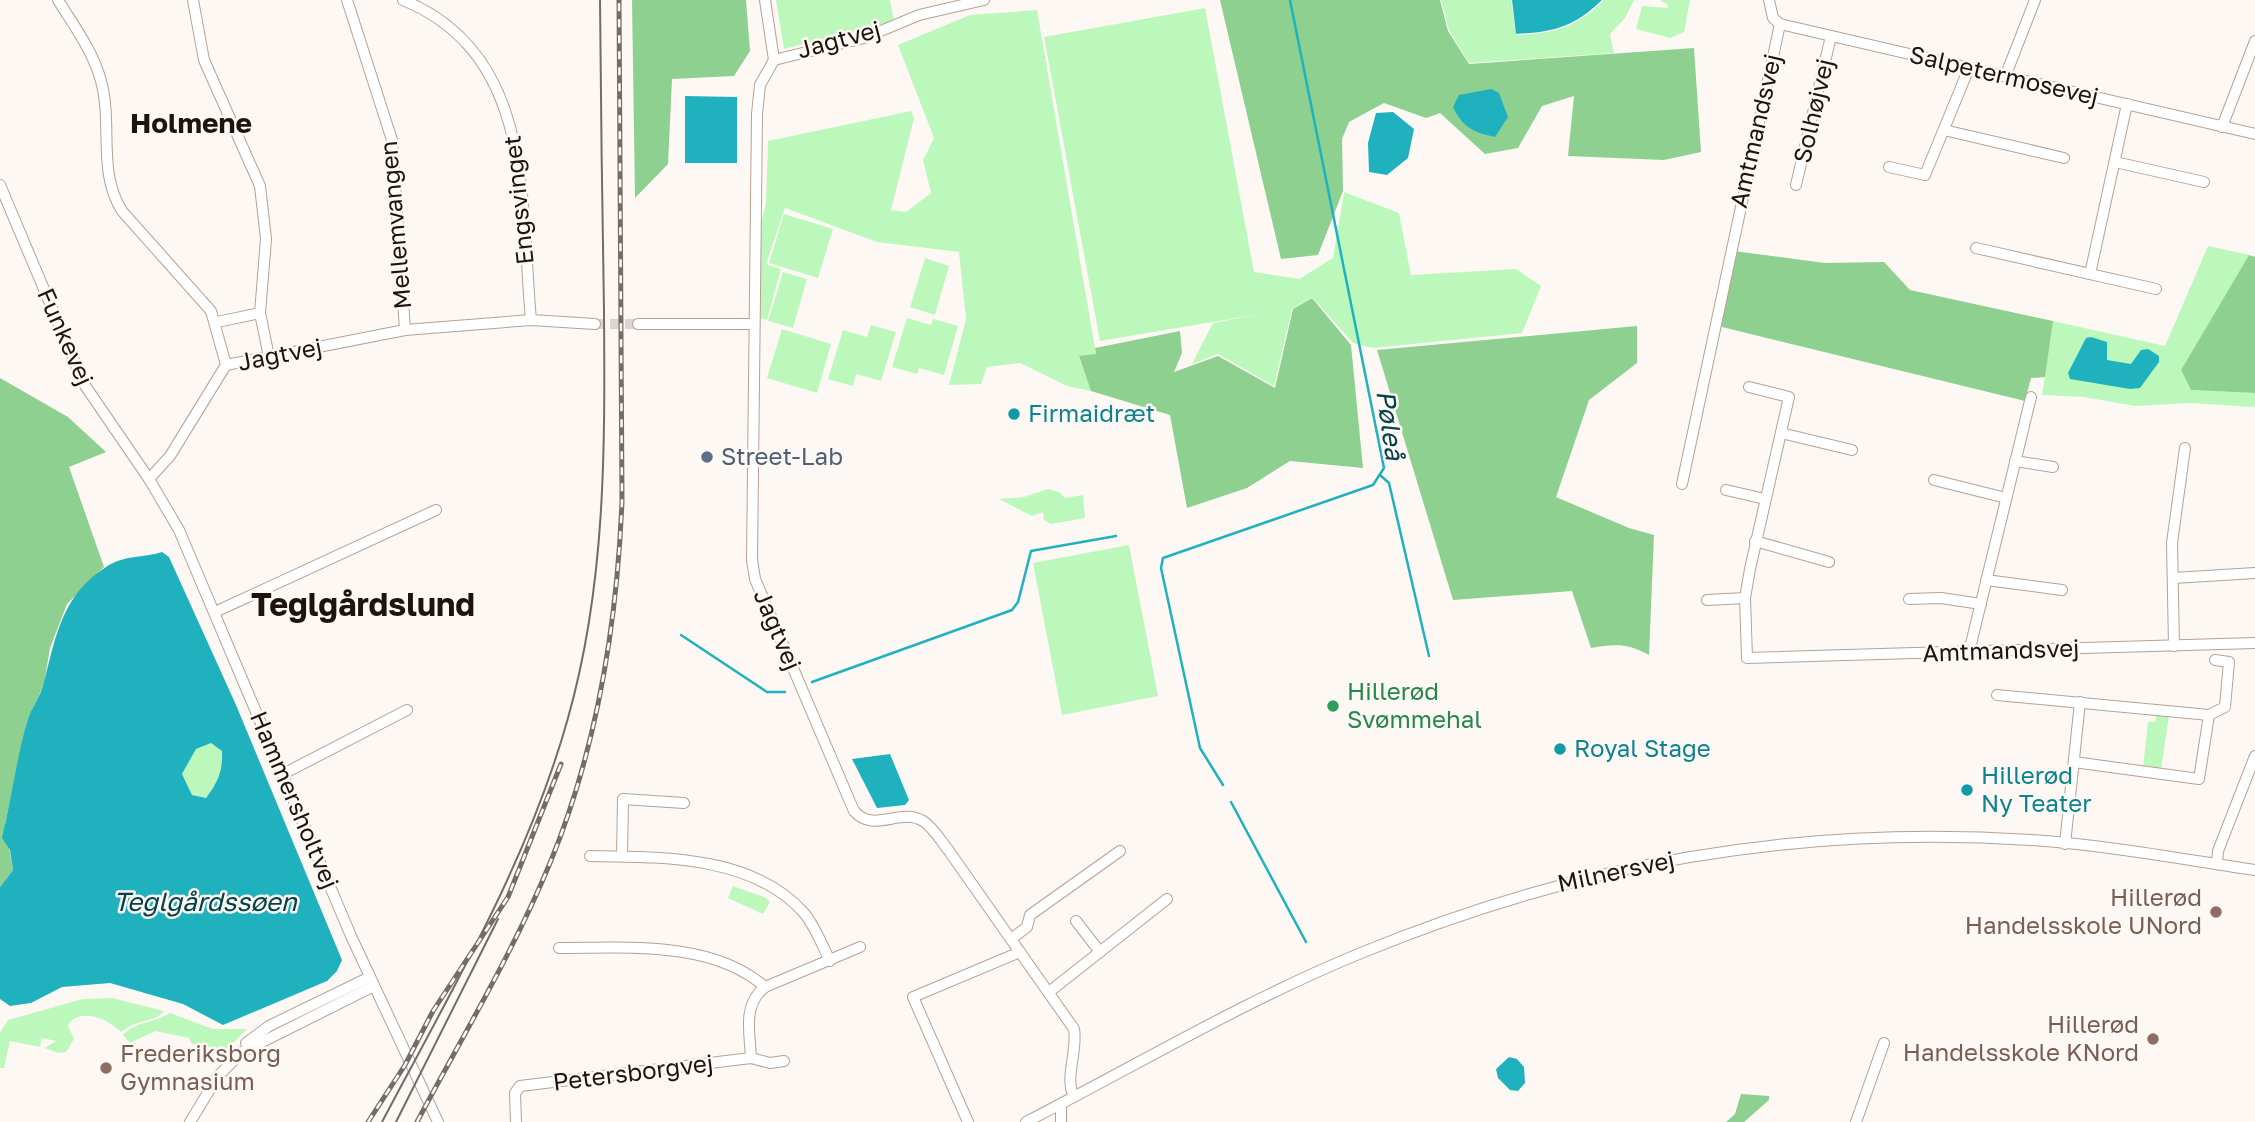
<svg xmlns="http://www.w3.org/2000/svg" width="2255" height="1122" viewBox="0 0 2255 1122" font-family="'Golos Text',sans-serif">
	<rect width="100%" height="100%" fill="#fef8f5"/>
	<g fill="#bcf8bc">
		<path d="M 776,0 L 890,0 L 894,21 L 784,49 Z"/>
		<path d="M 1441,0 L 1511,0 L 1516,35 C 1557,33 1575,28 1604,0 L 1634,0 L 1625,18 L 1610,34 L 1614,53 L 1469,63 L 1449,30 Z"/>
		<path d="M 1660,0 L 1690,0 L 1684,32 L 1670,38 L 1636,29 L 1642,6 L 1668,8 L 1668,5 Z"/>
		<path d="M 1205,8 L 1254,272 L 1299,279 L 1333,258 L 1344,192 L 1399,213 L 1411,275 L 1516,269 L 1541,286 L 1522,333 L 1373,348 L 1353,343 L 1312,297 L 1292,309 L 1274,386 L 1218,354 L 1192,364 L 1213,323 L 1260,314 L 1100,341 L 1044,37 Z"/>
		<path d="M 1037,10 L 1096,354 L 1079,357 L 1091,391 L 1067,386 L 1020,363 L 987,367 L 981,384 L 949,385 L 966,319 L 959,252 L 877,242 L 785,208 L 766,264 L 781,269 L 767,320 L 759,318 L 760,227 L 766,203 L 768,141 L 911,111 L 914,118 L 891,210 L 906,212 L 931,193 L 923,160 L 934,138 L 898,45 L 970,15 Z"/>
		<path d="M 784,214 L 833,229 L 818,278 L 769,263 Z"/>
		<path d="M 2208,246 L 2249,255 L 2181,370 L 2191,390 L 2255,393 L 2255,407 L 2190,403 L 2135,406 L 2084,397 L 2042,395 L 2053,321 L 2165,346 Z"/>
		<path d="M 925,258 L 949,266 L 935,315 L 910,307 Z"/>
		<path d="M 783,272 L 807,279 L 793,328 L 768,321 Z"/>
		<path d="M 907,318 L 931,325 L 933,319 L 958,326 L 944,375 L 919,368 L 917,374 L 892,367 Z"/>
		<path d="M 871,325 L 896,332 L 881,381 L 856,374 L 853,386 L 828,379 L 843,330 L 867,337 Z"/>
		<path d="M 782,329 L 831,344 L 817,393 L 767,378 Z"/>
		<path d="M 1048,489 L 1059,492 L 1065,498 L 1083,495 L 1085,518 L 1051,524 L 1044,520 L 1043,512 L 1032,516 L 999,499 L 1024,497 Z"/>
		<path d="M 1129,545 L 1158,696 L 1062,715 L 1033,563 Z"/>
		<path d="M 2157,713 L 2169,715 L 2161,770 L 2143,767 L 2148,722 L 2155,722 Z"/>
		<path d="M 211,743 L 222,751 C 223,771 218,782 206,798 L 192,795 L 182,774 L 196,749 Z"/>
		<path d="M 733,886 L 766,898 L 770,902 L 763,914 L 728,898 Z"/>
		<path d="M 112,998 L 164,1011 C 155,1023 136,1019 121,1032 C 109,1019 78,1006 68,1026 L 74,1039 L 66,1052 L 58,1053 L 45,1048 L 56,1041 L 42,1038 L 40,1047 L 10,1041 L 4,1068 L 0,1068 L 0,1033 L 8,1020 L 83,999 Z"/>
		<path d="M 170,1013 L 213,1029 L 247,1029 L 225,1051 L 192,1044 L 189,1038 L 155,1031 L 130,1043 L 123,1035 C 136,1021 155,1023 170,1013 Z"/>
	</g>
	<g fill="#8ed08f">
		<path d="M 632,0 L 746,0 L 750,51 L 734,76 L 672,79 L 668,164 L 635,198 Z"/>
		<path d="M 1220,0 L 1440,0 L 1448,31 L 1469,64 L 1694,48 L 1701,152 L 1664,160 L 1568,156 L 1574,96 L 1542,106 L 1518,148 L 1485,154 L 1440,113 L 1426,118 L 1384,103 L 1349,122 L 1342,139 L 1343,191 L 1318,255 L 1281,259 Z"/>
		<path d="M 1734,251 L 1825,263 L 1884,262 L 1910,290 L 2053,321 L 2045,377 L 2031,378 L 2025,401 L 1718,326 Z"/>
		<path d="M 2249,255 L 2255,257 L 2255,393 L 2191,390 L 2181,370 Z"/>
		<path d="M 1312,298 L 1351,345 L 1363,468 L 1290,461 L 1247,488 L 1187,508 L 1170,415 L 1091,391 L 1079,356 L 1096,354 L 1095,348 L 1180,331 L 1182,353 L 1174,372 L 1218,356 L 1275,388 L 1293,309 Z"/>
		<path d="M 1637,326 L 1637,363 L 1589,400 L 1556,497 L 1629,528 L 1654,535 L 1649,655 C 1628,643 1614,644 1591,648 L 1572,591 L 1453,600 L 1377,350 Z"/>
		<path d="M 0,378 L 68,417 L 106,452 L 69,467 L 104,567 L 67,604 L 50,648 L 44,684 L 27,721 L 5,824 L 13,870 L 0,887 Z"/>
		<path d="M 1741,1094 L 1769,1096 L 1769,1100 L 1744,1122 L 1726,1122 L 1735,1114 Z"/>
	</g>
	<g fill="#1fb2be" fill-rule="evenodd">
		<path d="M 1512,0 L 1602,0 C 1574,27 1554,32 1516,34 Z"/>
		<path d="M 1491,89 L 1499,93 L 1508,117 L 1495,137 C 1473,132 1463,128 1453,107 L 1459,95 Z"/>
		<path d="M 685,96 L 737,97 L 737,163 L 685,163 Z"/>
		<path d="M 1393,112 L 1414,129 L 1408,158 L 1387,175 L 1369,172 L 1368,143 L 1376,113 Z"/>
		<path d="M 2091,337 L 2107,342 L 2107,360 L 2131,364 L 2141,350 L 2148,349 L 2159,356 L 2159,362 L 2140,388 L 2130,389 L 2070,379 L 2068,373 L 2086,338 Z"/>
		<path d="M 162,552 L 169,557 L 236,705 L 342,960 L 337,971 L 327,981 L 223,1025 L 183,1004 L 110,983 L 62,987 L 31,1003 L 10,1006 L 0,999 L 0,887 L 13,870 L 10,850 L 2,838 C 11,800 17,757 27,722 C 31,708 41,696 44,682 C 56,636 62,595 106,567 C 123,555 143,558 162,552 ZM 211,743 L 222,751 C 223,771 218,782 206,798 L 192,795 L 182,774 L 196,749 Z"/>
		<path d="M 890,754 L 909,800 L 905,805 L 877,808 L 852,759 Z"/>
		<path d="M 1509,1057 L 1517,1059 L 1524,1067 L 1525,1083 L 1518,1091 L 1510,1090 L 1498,1078 L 1496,1069 Z"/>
	</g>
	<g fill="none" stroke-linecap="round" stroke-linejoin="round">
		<g stroke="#1fb2be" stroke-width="2.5">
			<path d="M 1380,475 L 1389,483 L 1429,656"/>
			<path d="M 681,635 L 767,692 L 785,692"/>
			<path d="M 812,682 L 1012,610 L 1018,602 L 1031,551 L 1116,536"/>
			<path d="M 1223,785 L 1200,748 L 1161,568 L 1163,558 L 1373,485 L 1384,468 L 1290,0"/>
			<path d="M 1231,802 L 1306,942"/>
		</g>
		<path stroke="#dcd6d2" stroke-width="10" stroke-dasharray="10 5" stroke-linecap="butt" d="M 595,324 L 638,324"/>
		<g stroke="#baa090" stroke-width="12">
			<g id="minor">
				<path d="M 58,0 C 74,26 93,51 101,81 C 113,125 97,171 122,211 L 211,311 L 226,365"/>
				<path d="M 193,0 L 204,60 L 260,186 L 266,239 L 260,313 L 269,357"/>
				<path d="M 347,0 L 392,140 L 405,330"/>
				<path d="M 403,0 C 535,54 520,202 531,320"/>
				<path d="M 765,0 L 774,60 L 760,85 L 757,114 L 752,560 L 755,579 L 854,811 C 874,834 900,807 923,821 C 933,827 941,841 949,851"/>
				<path d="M 1769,0 L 1773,18 L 1780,24 L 2255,134"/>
				<path d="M 774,60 L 864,38 L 919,15 L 984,0"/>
				<path d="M 2005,77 L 2035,0"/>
				<path d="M 2222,127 L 2255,41"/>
				<path d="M 1944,130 L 2064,158"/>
				<path d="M 2115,162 L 2204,182"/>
				<path d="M 1889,167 L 1925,175 L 1969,68"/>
				<path d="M 0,185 L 84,384 L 149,479 L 179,530 L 351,936 L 438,1122"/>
				<path d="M 1796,185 L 1831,36"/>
				<path d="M 1976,248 L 2156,289"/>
				<path d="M 2090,274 L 2127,104"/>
				<path d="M 217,322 L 260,313"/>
				<path d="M 638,324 L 753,324"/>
				<path d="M 1749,387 L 1789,397 L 1750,569 L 1745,598 L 1747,658 L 2255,643"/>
				<path d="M 1781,433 L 1852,450"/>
				<path d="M 2015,461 L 2053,467"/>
				<path d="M 149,479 L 170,456 L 226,365 L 405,330 L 531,320 L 595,324"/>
				<path d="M 1934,480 L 2006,498"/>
				<path d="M 1682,484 L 1780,24"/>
				<path d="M 1726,490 L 1765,499"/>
				<path d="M 1755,541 L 1829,562"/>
				<path d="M 2173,578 L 2255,573"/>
				<path d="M 1986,580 L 2062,590"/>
				<path d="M 1909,599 L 1941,598 L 1981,604"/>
				<path d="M 1707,600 L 1745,598"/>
				<path d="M 215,612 L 436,510"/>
				<path d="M 2174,646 L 2172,543 L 2185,448"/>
				<path d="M 1969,652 L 2031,397"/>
				<path d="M 1997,695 L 2209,715 L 2199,779 L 2074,762"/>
				<path d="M 2209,715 L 2225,707 L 2229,662 L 2215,660"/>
				<path d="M 283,774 L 407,710"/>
				<path d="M 2065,844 L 2080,702"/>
				<path d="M 951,854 L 1074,1029 C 1078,1051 1064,1078 1074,1097"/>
				<path d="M 590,856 C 660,857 753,855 804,913 C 815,926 822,945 830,961"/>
				<path d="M 622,856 L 623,799 L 684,803"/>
				<path d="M 2217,864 L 2218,851 L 2255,756"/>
				<path d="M 1076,921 L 1100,952"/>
				<path d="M 1011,939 L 1027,927 L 1030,915 L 1120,851"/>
				<path d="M 559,948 C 624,948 712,940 765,987"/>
				<path d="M 1049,992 L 1167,899"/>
				<path d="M 246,1043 L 269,1026 L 370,977"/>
				<path d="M 751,1058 C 750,1033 742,1005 765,987 L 860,947"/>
				<path d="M 1061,1104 L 1061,1122"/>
				<path d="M 190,1122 L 218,1076 L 242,1052 L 374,986"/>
				<path d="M 516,1122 L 515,1093 L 520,1086 L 751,1058 L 770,1063 L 784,1061"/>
				<path d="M 968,1122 L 913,997 L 1020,952"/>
				<path d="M 1026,1122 C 1137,1065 1246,1000 1361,953 C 1580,863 1794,825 2031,840 C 2106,845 2181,859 2255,870"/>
				<path d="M 1856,1122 L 1884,1043"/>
			</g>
		</g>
		<use href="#minor" stroke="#fff" stroke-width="10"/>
		<g stroke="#746c67" stroke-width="2">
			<path d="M 382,1122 C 451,991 528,862 568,718 C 606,584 605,448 604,311 C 602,207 601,104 600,0"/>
			<path d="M 396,1122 L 498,919"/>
		</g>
		<g stroke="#746c67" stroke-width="5">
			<g id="rail">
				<path d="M 368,1122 L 405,1065 L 433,1011 L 508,897 L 561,764"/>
				<path d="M 417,1122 C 462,1037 513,953 550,863 C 597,749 617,624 622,501 L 619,0"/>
			</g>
		</g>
		<use href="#rail" stroke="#fef8f5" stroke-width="2.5" stroke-dasharray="8" stroke-linecap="butt"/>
	</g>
	<g fill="#0f9aa8" stroke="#fef8f5" stroke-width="2.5">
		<circle cx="1014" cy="414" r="7"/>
		<circle cx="1560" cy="749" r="7"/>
		<circle cx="1967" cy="790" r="7"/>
	</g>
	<circle fill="#5c6f8a" stroke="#fef8f5" stroke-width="2.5" cx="707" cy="457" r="7"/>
	<circle fill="#2e9e5b" stroke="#fef8f5" stroke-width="2.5" cx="1333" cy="706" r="7"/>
	<g fill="#8d6e63" stroke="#fef8f5" stroke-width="2.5">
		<circle cx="2216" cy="912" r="7"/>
		<circle cx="2153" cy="1039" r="7"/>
		<circle cx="106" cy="1068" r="7"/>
	</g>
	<g text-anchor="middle" stroke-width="5" stroke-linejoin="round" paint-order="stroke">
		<g font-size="24" fill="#1d140e" stroke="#fef8f5">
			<text transform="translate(839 40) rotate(-15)" y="8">Jagtvej</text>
			<text transform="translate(2004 76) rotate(13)" y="8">Salpetermosevej</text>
			<text transform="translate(1814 111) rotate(-77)" y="8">Solhøjvej</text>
			<text transform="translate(1756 131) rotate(-77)" y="8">Amtmandsvej</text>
			<text transform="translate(519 200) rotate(-96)" y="8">Engsvinget</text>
			<text transform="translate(396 225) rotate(-95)" y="8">Mellemvangen</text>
			<text transform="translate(65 337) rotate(66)" y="8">Funkevej</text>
			<text transform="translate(280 355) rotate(-11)" y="8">Jagtvej</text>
			<text transform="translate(777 630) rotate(67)" y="8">Jagtvej</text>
			<text transform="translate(2001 651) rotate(-2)" y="8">Amtmandsvej</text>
			<text transform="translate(294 800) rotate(67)" y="8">Hammersholtvej</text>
			<text transform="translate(1616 872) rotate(-12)" y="8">Milnersvej</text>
			<text transform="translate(633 1073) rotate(-7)" y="8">Petersborgvej</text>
		</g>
		<g font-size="24" fill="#0d838f" stroke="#fef8f5" text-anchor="start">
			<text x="1028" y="422">Firmaidræt</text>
			<text x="1574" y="757">Royal Stage</text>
			<text x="1981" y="784">Hillerød<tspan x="1981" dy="28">Ny Teater</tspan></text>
		</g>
		<g font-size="24" fill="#4e5e75" stroke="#fef8f5" text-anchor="start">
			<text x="721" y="465">Street-Lab</text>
		</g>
		<g font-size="24" fill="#27864d" stroke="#fef8f5" text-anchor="start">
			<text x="1347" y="700">Hillerød<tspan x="1347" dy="28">Svømmehal</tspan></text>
		</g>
		<g font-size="24" fill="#785e54" stroke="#fef8f5" text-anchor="end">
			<text x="2202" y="906">Hillerød<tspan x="2202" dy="28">Handelsskole UNord</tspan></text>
			<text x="2139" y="1033">Hillerød<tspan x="2139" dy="28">Handelsskole KNord</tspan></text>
			<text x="120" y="1062" text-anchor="start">Frederiksborg<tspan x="120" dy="28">Gymnasium</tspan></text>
		</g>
		<g font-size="26" font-style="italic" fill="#024146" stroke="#fef8f5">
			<text transform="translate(1390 425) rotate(82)" y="9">Pøleå</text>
			<text x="205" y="911">Teglgårdssøen</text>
		</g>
		<g font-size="28" font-weight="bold" fill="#1d140e" stroke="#fef8f5">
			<text x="191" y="133">Holmene</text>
		</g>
		<g font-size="32" font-weight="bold" fill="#1d140e" stroke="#fef8f5">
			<text x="363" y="616">Teglgårdslund</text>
		</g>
	</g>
</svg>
